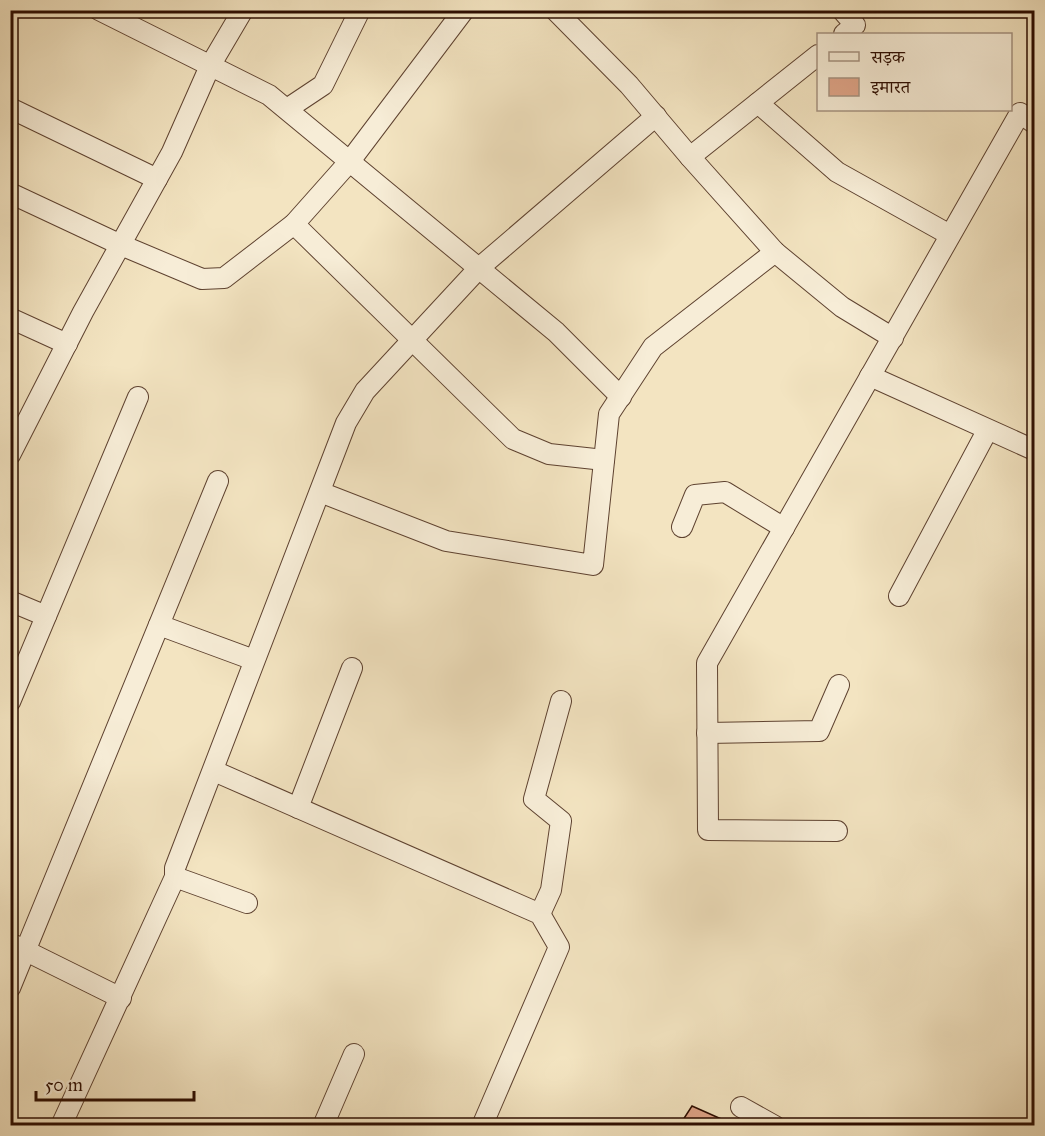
<svg xmlns="http://www.w3.org/2000/svg" width="1045" height="1136" viewBox="0 0 1045 1136" font-family="'IM FELL Great Primer','Noto Serif Devanagari',serif">
	<rect width="100%" height="100%" fill="#f3e4c1"/>
	<filter id="stains"><feTurbulence type="fractalNoise" baseFrequency=".00333" numOctaves="4"/><feColorMatrix values="0 0 0 0 .2 0 0 0 0 .09 0 0 0 0 .02 0 0 0 .5 -.17"/></filter>
	<radialGradient id="worn" r=".72"><stop offset=".6" stop-color="#630" stop-opacity="0"/><stop offset="1" stop-color="#630" stop-opacity=".3"/></radialGradient>
	<path fill="#e0a589" stroke="#2c0c00" stroke-width="1.5" d="M 692,1106 L 737,1126 L 679,1126 Z"/>
	<g fill="none" stroke-linecap="round" stroke-linejoin="round">
		<g stroke="#5e4230" stroke-width="22">
			<g id="minor">
				<path d="M 99,10 L 269,95 L 556,332 L 621,397"/>
				<path d="M 555,10 L 629,85 L 690,157 L 775,252 L 842,307 L 893,338"/>
				<path d="M 842,10 L 855,25 L 844,34"/>
				<path d="M 758,103 L 837,172 L 950,235"/>
				<path d="M 10,108 L 157,179"/>
				<path d="M 287,109 L 323,85 L 360,10"/>
				<path d="M 690,157 L 818,55"/>
				<path d="M 10,193 L 121,245 L 202,279 L 224,278 L 294,224 L 350,161 L 464,10"/>
				<path d="M 294,224 L 513,439 L 549,454 L 604,460"/>
				<path d="M 10,318 L 67,344"/>
				<path d="M 870,376 L 1034,450"/>
				<path d="M 10,455 L 83,312 L 172,152 L 210,66 L 243,10"/>
				<path d="M 320,492 L 446,541 L 593,565 L 609,414 L 653,347 L 775,252"/>
				<path d="M 682,527 L 695,495 L 725,492 L 784,528"/>
				<path d="M 899,596 L 987,431"/>
				<path d="M 10,601 L 46,616"/>
				<path d="M 159,625 L 254,660"/>
				<path d="M 10,702 L 138,397"/>
				<path d="M 707,733 L 819,731 L 839,685"/>
				<path d="M 214,771 L 540,914 L 559,947 L 482,1126"/>
				<path d="M 298,808 L 352,668"/>
				<path d="M 837,831 L 708,830 L 707,663 L 1020,113 L 1034,123"/>
				<path d="M 175,877 L 247,903"/>
				<path d="M 540,914 L 551,890 L 561,821 L 534,799 L 561,701"/>
				<path d="M 10,943 L 121,998"/>
				<path d="M 10,988 L 218,481"/>
				<path d="M 741,1107 L 775,1126"/>
				<path d="M 61,1126 L 175,877 L 175,868 L 346,423 L 365,391 L 479,268 L 656,116"/>
				<path d="M 323,1126 L 354,1054"/>
			</g>
		</g>
		<use href="#minor" stroke="#f7edd7" stroke-width="20"/>
	</g>
	<rect width="1045" height="1136" fill="none" stroke="#f3e4c1" stroke-width="36"/>
	<rect x="12" y="12" width="1021" height="1112" fill="none" stroke="#2c0c00" stroke-width="3"/>
	<rect x="18" y="18" width="1009" height="1100" fill="none" stroke="#2c0c00" stroke-width="1.5"/>
	<rect x="817" y="33" width="195" height="78" fill="#f7edd7" stroke="#a69381" stroke-width="1.5"/>
	<rect x="829" y="52" width="30" height="9" fill="#f7edd7" stroke="#a69381" stroke-width="1.5"/>
	<text x="871" y="63" font-size="18" fill="#2c0c00">सड़क</text>
	<rect x="829" y="78" width="30" height="18" fill="#e0a589" stroke="#a69381" stroke-width="1.5"/>
	<text x="871" y="93" font-size="18" fill="#2c0c00">इमारत</text>
	<path d="M36 1091v9h158v-9" fill="none" stroke="#2c0c00" stroke-width="3"/>
	<text x="45" y="1091" font-size="18" fill="#2c0c00" stroke="#f7edd7" stroke-width="4.5" paint-order="stroke">50 m</text>
	<rect width="100%" height="100%" filter="url(#stains)"/>
	<rect width="100%" height="100%" fill="url(#worn)"/>
</svg>
